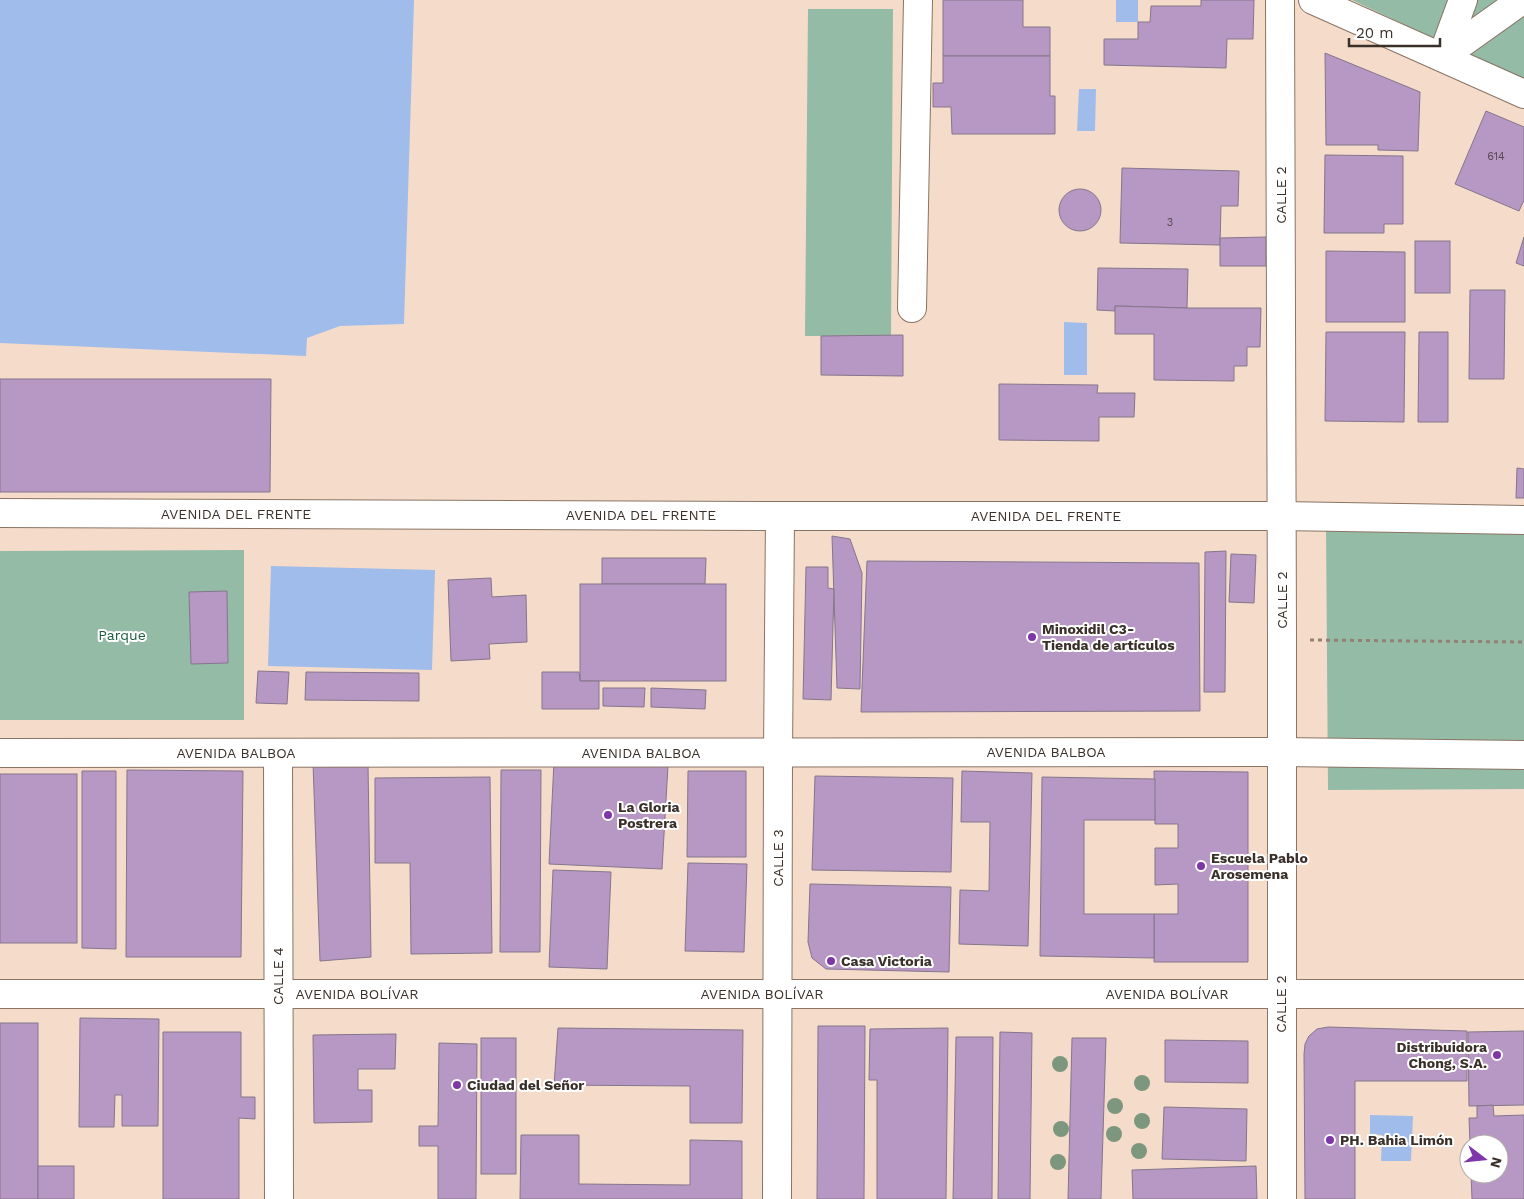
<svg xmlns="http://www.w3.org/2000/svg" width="1524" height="1199" viewBox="0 0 1524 1199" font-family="'Work Sans',sans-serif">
	<rect width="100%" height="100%" fill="#f5dcca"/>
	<g fill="#94bba6">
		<path d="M 1352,0 L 1524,0 L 1524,81 Z"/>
		<path d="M 808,9 L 893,9 L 891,336 L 805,336 Z"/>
		<path d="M 1326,523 L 1524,523 L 1524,789 L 1328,790 Z"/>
		<path d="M 244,550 L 244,720 L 0,720 L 0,551 Z"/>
	</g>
	<g fill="#a0bcea">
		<path d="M 0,0 L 414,0 L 404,324 L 340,326 L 307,338 L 306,356 L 0,343 Z"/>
		<rect x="1116" y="0" width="22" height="22"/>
		<path d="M 1079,89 L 1096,89 L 1095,131 L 1077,131 Z"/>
		<path d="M 1064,322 L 1087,323 L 1087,375 L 1064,375 Z"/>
		<path d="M 271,566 L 435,570 L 432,670 L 268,666 Z"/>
		<path d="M 1370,1115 L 1413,1116 L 1411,1161 L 1381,1161 L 1382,1135 L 1370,1134 Z"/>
	</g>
	<g fill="#b797c3" stroke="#85768b">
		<path d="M 943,0 L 1023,0 L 1023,27 L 1050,27 L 1050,56 L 943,56 Z"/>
		<path d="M 1201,0 L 1254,0 L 1253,39 L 1227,39 L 1226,68 L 1104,65 L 1104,39 L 1138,39 L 1138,22 L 1150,22 L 1151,6 L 1201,6 Z"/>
		<path d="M 1325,53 L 1420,92 L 1418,151 L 1378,150 L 1378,145 L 1326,145 Z"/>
		<path d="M 943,56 L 1050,56 L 1050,96 L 1055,96 L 1055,134 L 952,134 L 951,107 L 933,107 L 933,83 L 943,83 Z"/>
		<path d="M 1486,111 L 1524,127 L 1524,200 L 1519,211 L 1455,184 Z"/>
		<path d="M 1325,155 L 1403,156 L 1403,224 L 1384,224 L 1384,233 L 1324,233 Z"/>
		<path d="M 1122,168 L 1239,171 L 1238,206 L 1221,206 L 1220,245 L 1120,243 Z"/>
		<circle cx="1080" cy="210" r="21"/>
		<path d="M 1266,237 L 1266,266 L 1220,266 L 1220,238 Z"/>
		<path d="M 1524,237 L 1524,266 L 1516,263 Z"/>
		<rect x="1415" y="241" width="35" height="52"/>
		<path d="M 1326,251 L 1405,252 L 1405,322 L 1326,322 Z"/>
		<path d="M 1098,268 L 1188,269 L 1187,308 L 1115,306 L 1115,311 L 1097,310 Z"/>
		<path d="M 1470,290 L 1505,290 L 1504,379 L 1469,379 Z"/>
		<path d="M 1115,306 L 1187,308 L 1261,308 L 1260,347 L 1247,347 L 1247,366 L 1234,366 L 1234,381 L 1154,380 L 1154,334 L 1115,334 Z"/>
		<path d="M 1326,332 L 1405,332 L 1404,422 L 1325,421 Z"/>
		<path d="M 1419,332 L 1448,332 L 1448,422 L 1418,422 Z"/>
		<path d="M 903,335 L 903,376 L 821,375 L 821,336 Z"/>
		<path d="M 0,379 L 271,379 L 270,492 L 0,492 Z"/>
		<path d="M 999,384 L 1098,385 L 1097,393 L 1135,393 L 1134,417 L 1099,417 L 1099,441 L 999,440 Z"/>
		<path d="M 1517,468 L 1524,469 L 1524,498 L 1516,498 Z"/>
		<path d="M 832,536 L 850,539 L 862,573 L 860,689 L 837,688 Z"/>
		<path d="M 1226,551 L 1225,692 L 1204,692 L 1205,552 Z"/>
		<path d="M 1231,554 L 1256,555 L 1254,603 L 1229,602 Z"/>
		<path d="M 602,558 L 706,558 L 705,584 L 602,584 Z"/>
		<path d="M 867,561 L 1199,563 L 1200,711 L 861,712 Z"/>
		<path d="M 806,567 L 828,567 L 828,588 L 834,589 L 831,700 L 803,699 Z"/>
		<path d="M 491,578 L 492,597 L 526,595 L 527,642 L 489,644 L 490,659 L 451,661 L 448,580 Z"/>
		<rect x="580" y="584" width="146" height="97"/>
		<path d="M 227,591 L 228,663 L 191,664 L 189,592 Z"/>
		<path d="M 258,671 L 289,672 L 287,704 L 256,703 Z"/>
		<path d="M 306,672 L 419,673 L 419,701 L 305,700 Z"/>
		<path d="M 542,672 L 579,672 L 580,681 L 599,681 L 599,709 L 542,709 Z"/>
		<path d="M 603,688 L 645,688 L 644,707 L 603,706 Z"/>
		<path d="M 651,688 L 706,690 L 705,709 L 651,707 Z"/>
		<path d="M 554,761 L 668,766 L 662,869 L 549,864 Z"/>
		<path d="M 313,763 L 368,764 L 371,957 L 320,961 Z"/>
		<path d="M 127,770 L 243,771 L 241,957 L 126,957 Z"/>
		<path d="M 501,770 L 541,770 L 540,952 L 500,952 Z"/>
		<path d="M 82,771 L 116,771 L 116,949 L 82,948 Z"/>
		<path d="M 688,771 L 746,771 L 746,857 L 687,857 Z"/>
		<path d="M 962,771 L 1032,773 L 1028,946 L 959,944 L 960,890 L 989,891 L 990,822 L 961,822 Z"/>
		<path d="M 1154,771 L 1248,772 L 1248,962 L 1154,962 L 1154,914 L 1178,914 L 1178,884 L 1155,885 L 1155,848 L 1178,848 L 1178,824 L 1155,824 Z"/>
		<rect x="0" y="774" width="77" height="169"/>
		<path d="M 815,776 L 953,778 L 951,872 L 812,870 Z"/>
		<path d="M 490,777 L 492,953 L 411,954 L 410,863 L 375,863 L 375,778 Z"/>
		<path d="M 1042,777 L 1155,779 L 1155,820 L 1084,820 L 1084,914 L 1154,914 L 1154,958 L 1040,956 Z"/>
		<path d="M 688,863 L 747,864 L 744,952 L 685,951 Z"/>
		<path d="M 553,870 L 611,872 L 607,969 L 549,967 Z"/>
		<path d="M 810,884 L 951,887 L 949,972 L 826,969 L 812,958 L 808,942 Z"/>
		<path d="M 80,1018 L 159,1019 L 158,1126 L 122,1126 L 122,1095 L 115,1095 L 114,1127 L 79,1127 Z"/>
		<rect x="0" y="1023" width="38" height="176"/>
		<path d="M 818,1026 L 865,1026 L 864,1199 L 817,1199 Z"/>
		<path d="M 1328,1027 L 1467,1031 L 1467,1081 L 1355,1081 L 1355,1199 L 1305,1199 L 1304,1054 L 1305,1044 L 1309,1036 L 1317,1029 Z"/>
		<path d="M 558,1028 L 743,1030 L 742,1123 L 690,1123 L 690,1086 L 554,1085 Z"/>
		<path d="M 948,1028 L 946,1199 L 877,1199 L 877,1080 L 869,1080 L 870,1029 Z"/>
		<path d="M 1524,1031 L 1524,1105 L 1469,1106 L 1468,1032 Z"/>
		<path d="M 163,1032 L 241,1032 L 241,1097 L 255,1097 L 255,1119 L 239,1118 L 239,1199 L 163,1199 Z"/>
		<path d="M 1000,1032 L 1032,1033 L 1030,1199 L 998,1199 Z"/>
		<path d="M 396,1034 L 395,1069 L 358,1069 L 358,1090 L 372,1090 L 372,1122 L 314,1123 L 313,1035 Z"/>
		<path d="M 956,1037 L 993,1037 L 992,1199 L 953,1199 Z"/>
		<rect x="481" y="1038" width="35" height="136"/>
		<path d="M 1072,1038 L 1106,1038 L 1101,1199 L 1068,1199 Z"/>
		<path d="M 1165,1040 L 1248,1041 L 1248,1083 L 1165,1082 Z"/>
		<path d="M 439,1043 L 477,1044 L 476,1199 L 438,1199 L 438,1146 L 419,1146 L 419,1126 L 438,1126 Z"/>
		<path d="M 1493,1105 L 1494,1116 L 1524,1115 L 1524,1199 L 1472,1199 L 1471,1174 L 1499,1174 L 1499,1144 L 1470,1144 L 1469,1118 L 1477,1118 L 1477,1106 Z"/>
		<path d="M 1164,1107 L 1247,1109 L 1246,1161 L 1162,1159 Z"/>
		<path d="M 521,1135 L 579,1135 L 579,1184 L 690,1185 L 690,1140 L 742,1141 L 742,1199 L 520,1199 Z"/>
		<rect x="38" y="1166" width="36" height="33"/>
		<path d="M 1256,1166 L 1257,1199 L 1133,1199 L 1132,1170 Z"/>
	</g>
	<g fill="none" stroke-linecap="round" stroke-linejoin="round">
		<g stroke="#8a7464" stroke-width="30">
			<g id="minor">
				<path d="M 1280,0 L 1282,639 L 1282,1199"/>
				<path d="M 1313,0 L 1524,94"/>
				<path d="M 1442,57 L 1522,0"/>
				<path d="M 1442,57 L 1463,0"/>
				<path d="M 912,308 L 918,0"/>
				<path d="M 0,513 L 780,516 L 1281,516 L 1524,520"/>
				<path d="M 0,753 L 1281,752 L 1524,755"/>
				<path d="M 278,753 L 279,1199"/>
				<path d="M 0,994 L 1524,994"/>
				<path d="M 777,1199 L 778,753 L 780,516"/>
			</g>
		</g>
		<path stroke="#928175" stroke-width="3" stroke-dasharray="4 4" stroke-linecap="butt" d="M 1310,640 L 1524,642"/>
		<use href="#minor" stroke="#fff" stroke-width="28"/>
	</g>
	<g fill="#7d967e">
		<circle cx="1060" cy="1064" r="8"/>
		<circle cx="1142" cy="1083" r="8"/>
		<circle cx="1115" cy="1106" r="8"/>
		<circle cx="1142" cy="1121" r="8"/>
		<circle cx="1061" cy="1129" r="8"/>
		<circle cx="1114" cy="1134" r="8"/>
		<circle cx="1139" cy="1151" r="8"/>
		<circle cx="1058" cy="1162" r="8"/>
	</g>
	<g fill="#7f36a8" stroke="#fff" stroke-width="2">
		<circle cx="1032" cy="637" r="5"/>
		<circle cx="608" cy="815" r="5"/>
		<circle cx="1201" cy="866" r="5"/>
		<circle cx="831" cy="961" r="5"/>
		<circle cx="1497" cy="1055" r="5"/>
		<circle cx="457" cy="1085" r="5"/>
		<circle cx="1330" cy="1140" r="5"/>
	</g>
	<g text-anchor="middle" stroke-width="4" stroke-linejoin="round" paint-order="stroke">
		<g font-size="11" fill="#594a50">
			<text x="1496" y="160">614</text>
			<text x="1170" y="226">3</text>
		</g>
		<g font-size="14" fill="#3a3029" stroke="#fff">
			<text transform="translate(1281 195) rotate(-90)" y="5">CALLE 2</text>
			<text x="236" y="519">AVENIDA DEL FRENTE</text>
			<text x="641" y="520">AVENIDA DEL FRENTE</text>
			<text x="1046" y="521">AVENIDA DEL FRENTE</text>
			<text transform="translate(1282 600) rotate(-90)" y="5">CALLE 2</text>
			<text x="1046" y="757">AVENIDA BALBOA</text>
			<text x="236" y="758">AVENIDA BALBOA</text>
			<text x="641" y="758">AVENIDA BALBOA</text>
			<text transform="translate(778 858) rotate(-90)" y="5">CALLE 3</text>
			<text transform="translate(278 976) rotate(-90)" y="5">CALLE 4</text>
			<text x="357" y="999">AVENIDA BOLÍVAR</text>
			<text x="762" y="999">AVENIDA BOLÍVAR</text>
			<text x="1167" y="999">AVENIDA BOLÍVAR</text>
			<text transform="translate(1281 1004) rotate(-90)" y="5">CALLE 2</text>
		</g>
		<g font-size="14" font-weight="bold" fill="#3a3029" stroke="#fff" text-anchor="start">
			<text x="1042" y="634">Minoxidil C3-<tspan x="1042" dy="16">Tienda de artículos</tspan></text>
			<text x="618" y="812">La Gloria<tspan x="618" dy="16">Postrera</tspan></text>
			<text x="1211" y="863">Escuela Pablo<tspan x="1211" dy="16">Arosemena</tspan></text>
			<text x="841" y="966">Casa Victoria</text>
			<text x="1487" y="1052" text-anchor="end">Distribuidora<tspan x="1487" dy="16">Chong, S.A.</tspan></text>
			<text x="467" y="1090">Ciudad del Señor</text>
			<text x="1340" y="1145">PH. Bahia Limón</text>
		</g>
		<g font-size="14" fill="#1b5d40" stroke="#fff">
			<text x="122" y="640">Parque</text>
		</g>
	</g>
	<g transform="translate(1484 1159) rotate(106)"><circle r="24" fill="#ffffff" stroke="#b0aca9"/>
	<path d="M0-4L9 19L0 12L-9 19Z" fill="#7f36a8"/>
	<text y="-8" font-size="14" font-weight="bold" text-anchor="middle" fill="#3a3029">N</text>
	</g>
	<path d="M1349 38v8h91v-8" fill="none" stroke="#3a3029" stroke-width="2.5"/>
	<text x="1356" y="38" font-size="15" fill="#3a3029" stroke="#ffffff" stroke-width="4" paint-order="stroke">20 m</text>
</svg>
